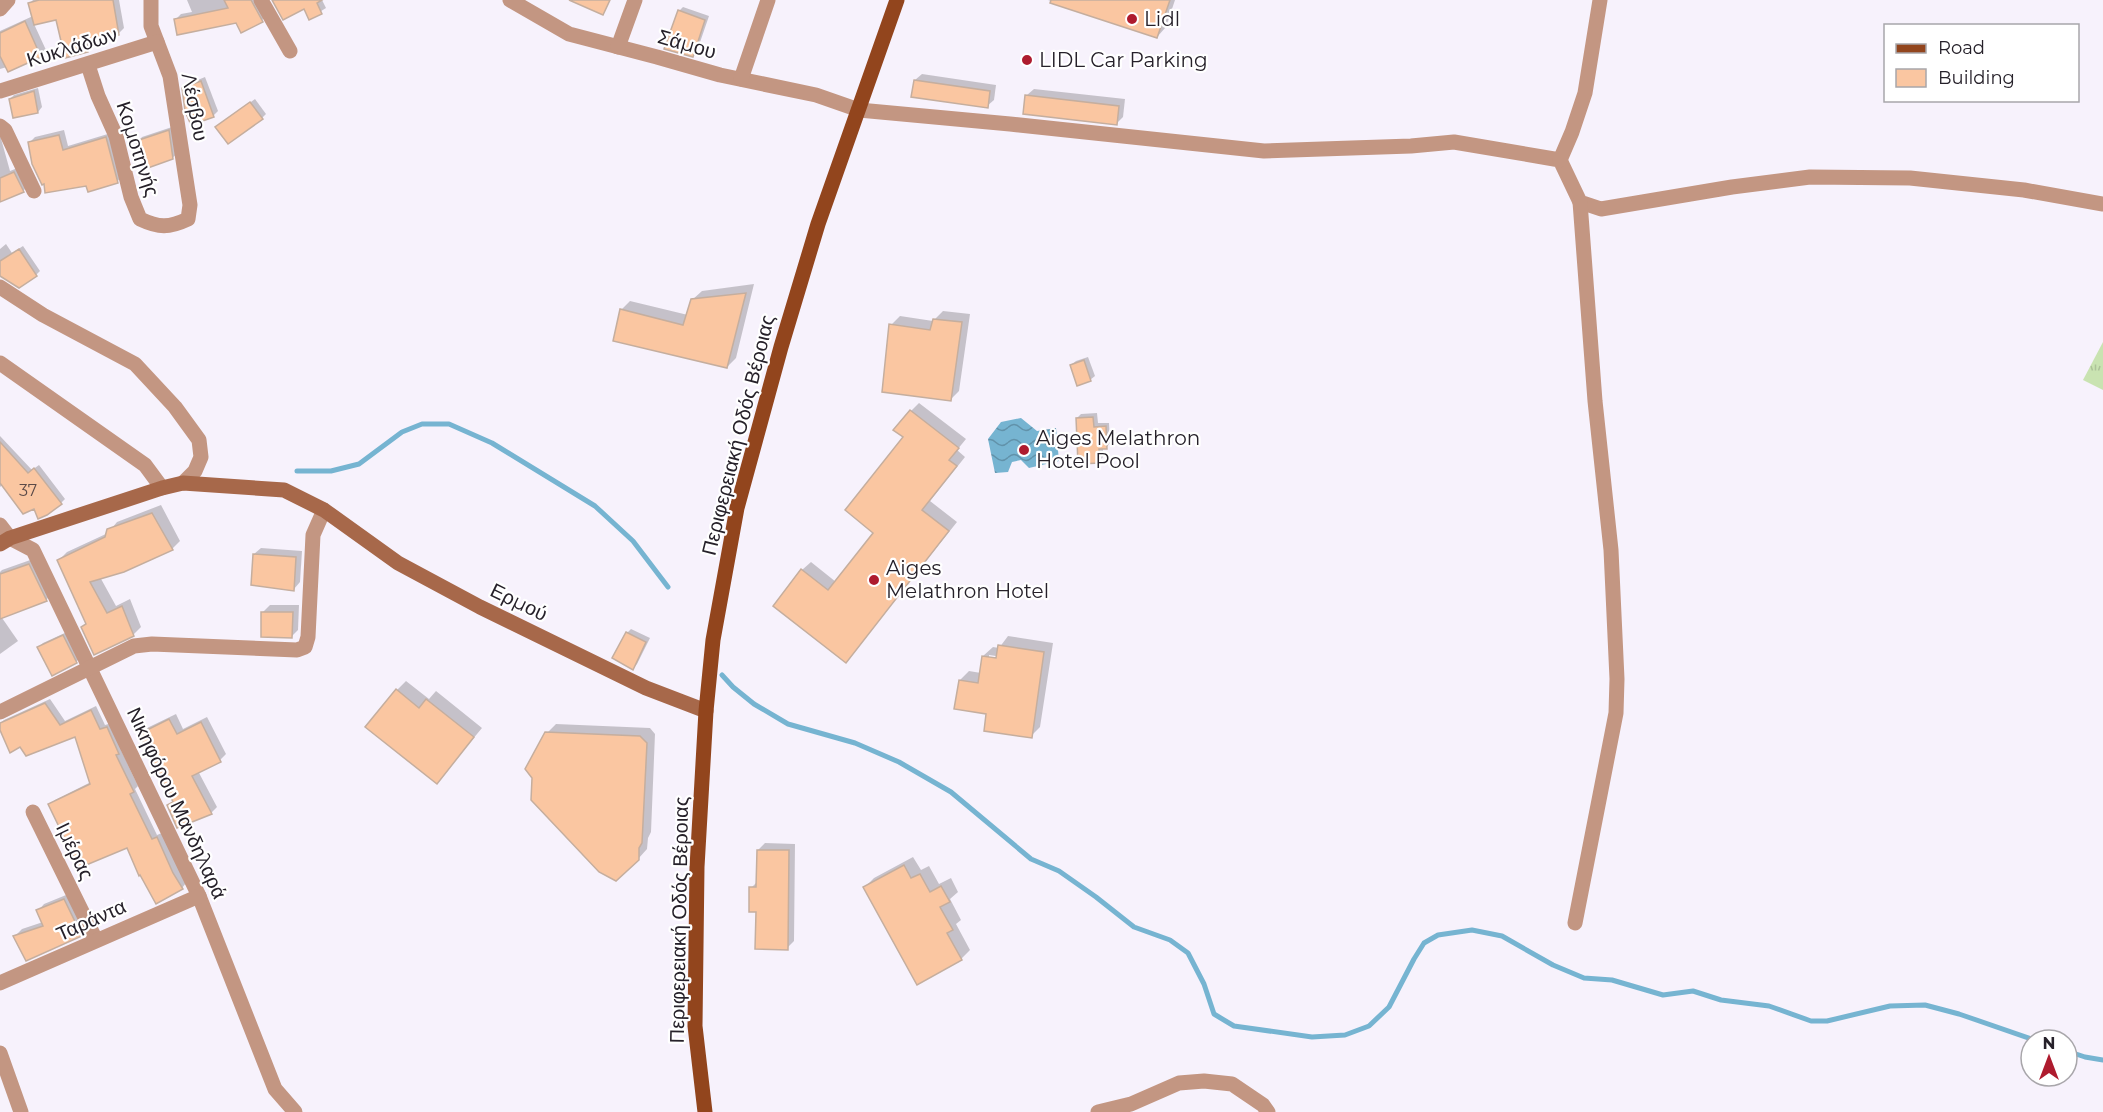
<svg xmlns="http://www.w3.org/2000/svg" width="2103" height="1112" viewBox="0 0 2103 1112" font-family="Montserrat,sans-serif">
	<defs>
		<pattern id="grass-tufts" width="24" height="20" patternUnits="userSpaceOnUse" patternTransform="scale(1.5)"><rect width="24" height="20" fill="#c9e3b1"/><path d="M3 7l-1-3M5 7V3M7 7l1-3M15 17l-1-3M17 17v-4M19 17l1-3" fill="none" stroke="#acc298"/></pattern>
		<pattern id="water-waves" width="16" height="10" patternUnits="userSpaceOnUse" patternTransform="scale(1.5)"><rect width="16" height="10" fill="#76b4d1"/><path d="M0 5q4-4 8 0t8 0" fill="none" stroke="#6192aa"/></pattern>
	</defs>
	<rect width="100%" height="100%" fill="#f7f2fc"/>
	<path fill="url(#grass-tufts)" d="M 2103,342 L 2103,390 L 2083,380 Z"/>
	<path fill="url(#water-waves)" d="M 1021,418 L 1037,431 L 1056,428 L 1059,461 L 1029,468 L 1021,460 L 1012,462 L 1008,472 L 995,473 L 988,439 L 1001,422 Z"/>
	<g fill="#0003" fill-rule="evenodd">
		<path d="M 33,0 L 119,0 L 124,28 L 118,34 L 92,38 L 93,45 L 88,51 L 57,18 L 34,24 L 46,50 L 40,55 L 8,70 L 7,67 L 0,69 L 0,31 L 33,16 L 30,3 Z"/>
		<path d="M 187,0 L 256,0 L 265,17 L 260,22 L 176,19 L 181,14 L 192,12 Z"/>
		<path d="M 287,0 L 322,0 L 326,8 L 310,18 L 304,7 Z"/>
		<path d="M 1048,0 L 1175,0 L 1166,27 L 1157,37 Z"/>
		<path d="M 683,7 L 709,16 L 697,51 L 692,55 L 679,11 Z"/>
		<path d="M 922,74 L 996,85 L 994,100 L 987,106 L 915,80 Z"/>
		<path d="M 205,77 L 218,111 L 213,116 L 183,88 L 188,84 Z"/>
		<path d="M 38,88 L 42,107 L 38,112 L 10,99 L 14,95 Z"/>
		<path d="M 1034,89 L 1125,99 L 1123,117 L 1116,124 L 1027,95 Z"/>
		<path d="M 255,99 L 266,114 L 262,118 L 222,123 Z"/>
		<path d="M 172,127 L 177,154 L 172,158 L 138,142 L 142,137 Z"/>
		<path d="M 64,130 L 68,146 L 111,133 L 122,176 L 117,182 L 87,185 L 45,182 L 30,142 L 35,137 Z"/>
		<path d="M 0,135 L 10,171 L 20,167 L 29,185 L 23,191 L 0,191 Z"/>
		<path d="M 6,244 L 12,253 L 23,246 L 40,271 L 36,275 L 0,273 L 0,249 Z"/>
		<path d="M 754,284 L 736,358 L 727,367 L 621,310 L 630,301 L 688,315 L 692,300 L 702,291 Z"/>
		<path d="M 943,311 L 970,314 L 959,391 L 950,400 L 891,325 L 900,316 L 933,321 Z"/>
		<path d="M 1088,357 L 1095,376 L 1090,380 L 1071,365 L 1076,361 Z"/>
		<path d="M 919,403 L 966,439 L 957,450 L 965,457 L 930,501 L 957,522 L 846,661 L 802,570 L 811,562 L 836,582 L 875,532 L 911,411 Z"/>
		<path d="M 1097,413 L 1098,423 L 1109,423 L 1110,443 L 1106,448 L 1103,448 L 1103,457 L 1099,461 L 1077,418 L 1081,414 Z"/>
		<path d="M 0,436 L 32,470 L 39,465 L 65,499 L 61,503 L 34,507 L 3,484 L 0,487 Z"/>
		<path d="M 161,505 L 180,541 L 172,549 L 100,577 L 116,606 L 130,599 L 141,627 L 133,635 L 83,627 L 87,623 L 59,560 L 67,552 L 108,533 L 117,522 Z"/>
		<path d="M 261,548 L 302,551 L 300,582 L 294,589 L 254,554 Z"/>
		<path d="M 36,558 L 53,593 L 46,600 L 0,589 L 0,572 L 2,570 Z"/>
		<path d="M 270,605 L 299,605 L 298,630 L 292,636 L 263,612 Z"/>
		<path d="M 0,615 L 18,641 L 0,654 Z"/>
		<path d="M 631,629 L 650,638 L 637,664 L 633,668 L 627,633 Z"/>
		<path d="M 67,632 L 80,658 L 76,662 L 39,647 L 43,643 Z"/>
		<path d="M 1008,636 L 1053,643 L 1040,727 L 1031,736 L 988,712 L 960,680 L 969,671 L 981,673 L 983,656 L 993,647 L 999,648 ZM 989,655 L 1003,657 L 1003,660 L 989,658 Z"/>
		<path d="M 406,681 L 429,699 L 436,691 L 482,728 L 437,782 L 397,690 Z"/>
		<path d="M 50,699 L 65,721 L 96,706 L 105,725 L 112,723 L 123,748 L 121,750 L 138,786 L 135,789 L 157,835 L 162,833 L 186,883 L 182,888 L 128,846 L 50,805 L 55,800 L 91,782 L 76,735 L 0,726 L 0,724 L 4,720 Z"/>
		<path d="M 176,714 L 183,729 L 207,717 L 226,754 L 220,760 L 198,771 L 217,807 L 211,813 L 178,826 L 169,805 L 174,800 L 141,734 L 147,728 Z"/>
		<path d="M 556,724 L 650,728 L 655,734 L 651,832 L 648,838 L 647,849 L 638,859 L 547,733 Z"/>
		<path d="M 765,843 L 795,844 L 794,941 L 787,948 L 757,911 L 751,888 L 758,881 L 758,850 Z"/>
		<path d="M 913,857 L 921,870 L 929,866 L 939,884 L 951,878 L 958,892 L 950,899 L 961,920 L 956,924 L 970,950 L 961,959 L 865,887 L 874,878 Z"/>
		<path d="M 71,893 L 88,929 L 81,935 L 15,936 L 22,929 L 43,922 L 38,911 L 44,904 Z"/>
	</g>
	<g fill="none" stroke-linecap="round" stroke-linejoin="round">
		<g stroke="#76b4d1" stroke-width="5">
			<path d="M 297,471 L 331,471 L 359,464 L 402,432 L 422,424 L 449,424 L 492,443 L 595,506 L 633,541 L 668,587"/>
			<path d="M 722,675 L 733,687 L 754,704 L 788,724 L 855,743 L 899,762 L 951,792 L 1031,859 L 1059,871 L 1096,897 L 1134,927 L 1170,940 L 1188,953 L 1204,984 L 1214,1014 L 1234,1026 L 1312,1037 L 1345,1035 L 1369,1026 L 1389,1007 L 1414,959 L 1424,943 L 1438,935 L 1472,930 L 1502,936 L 1553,965 L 1584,978 L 1612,980 L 1663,995 L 1693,991 L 1721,1000 L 1769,1006 L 1811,1021 L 1827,1021 L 1890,1006 L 1925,1005 L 1959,1014 L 2034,1040"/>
			<path d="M 2067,1051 L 2085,1057 L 2103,1060"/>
		</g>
	</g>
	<g fill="#fac6a1" stroke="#c5ae9e" stroke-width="1.5">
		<path d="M 39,0 L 113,0 L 119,35 L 86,41 L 88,52 L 65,58 L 56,20 L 34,25 L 28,3 Z"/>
		<path d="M 224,0 L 251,0 L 263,22 L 241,33 L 236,23 L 177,35 L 174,19 L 228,8 Z"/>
		<path d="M 272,0 L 322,0 L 317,3 L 322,14 L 309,20 L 304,9 L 283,20 Z"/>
		<path d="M 569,0 L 610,0 L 603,15 Z"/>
		<path d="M 1051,0 L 1170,0 L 1157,38 L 1050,3 Z"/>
		<path d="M 678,10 L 705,20 L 693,57 L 664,49 Z"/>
		<path d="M 25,21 L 41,57 L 8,72 L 0,56 L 0,33 Z"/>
		<path d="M 914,80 L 990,91 L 988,108 L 911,97 Z"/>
		<path d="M 201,81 L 214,117 L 191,125 L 185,111 L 182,88 Z"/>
		<path d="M 34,91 L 38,113 L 13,118 L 9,99 Z"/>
		<path d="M 1025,95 L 1119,106 L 1117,125 L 1023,114 Z"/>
		<path d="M 250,102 L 263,119 L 228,144 L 215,127 Z"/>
		<path d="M 169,130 L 173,159 L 145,169 L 136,141 Z"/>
		<path d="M 59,135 L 63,150 L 106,137 L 118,183 L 88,192 L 86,186 L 45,193 L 44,184 L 42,185 L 32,164 L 28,142 Z"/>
		<path d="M 14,172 L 24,192 L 0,202 L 0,178 Z"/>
		<path d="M 19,249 L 37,276 L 19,288 L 0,276 L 0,261 Z"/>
		<path d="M 746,293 L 727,368 L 613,341 L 620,309 L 683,325 L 691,299 Z"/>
		<path d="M 933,319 L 962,322 L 951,401 L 882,392 L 889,324 L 930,330 Z"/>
		<path d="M 1084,360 L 1091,381 L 1077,386 L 1070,365 Z"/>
		<path d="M 910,410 L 959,448 L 949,460 L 957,466 L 922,510 L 949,531 L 846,663 L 773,606 L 801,569 L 828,590 L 873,533 L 845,510 L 903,437 L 893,430 Z"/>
		<path d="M 1093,417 L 1094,427 L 1106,426 L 1107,449 L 1099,449 L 1100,463 L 1078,464 L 1076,418 Z"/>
		<path d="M 0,442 L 28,473 L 34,468 L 62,504 L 47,515 L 38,519 L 34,509 L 23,514 L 0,483 Z"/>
		<path d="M 152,513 L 173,550 L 124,572 L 90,582 L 107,613 L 122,606 L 134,636 L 94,655 L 81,627 L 86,624 L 57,560 L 105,537 L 107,529 Z"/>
		<path d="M 253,554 L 296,557 L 294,591 L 251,585 Z"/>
		<path d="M 29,564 L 47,601 L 0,619 L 0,574 Z"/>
		<path d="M 261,612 L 293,612 L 292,638 L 261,637 Z"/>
		<path d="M 626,632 L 646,642 L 633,670 L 612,658 Z"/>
		<path d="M 63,635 L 77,663 L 52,676 L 37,647 Z"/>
		<path d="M 998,645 L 1044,652 L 1032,738 L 984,731 L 986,714 L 954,709 L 959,680 L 978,683 L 982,656 L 996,658 Z"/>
		<path d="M 396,689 L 419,708 L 426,699 L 474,737 L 437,784 L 365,727 Z"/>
		<path d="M 45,703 L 60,725 L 91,710 L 100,729 L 107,727 L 119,754 L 116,755 L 134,792 L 130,794 L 152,839 L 157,837 L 173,873 L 183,889 L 156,904 L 140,875 L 139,876 L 127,848 L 79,868 L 48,804 L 90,784 L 75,737 L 26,756 L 20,747 L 10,753 L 0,730 L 0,723 Z"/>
		<path d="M 169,719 L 177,734 L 201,722 L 221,762 L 192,776 L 212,814 L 177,828 L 167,805 L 173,802 L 139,734 Z"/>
		<path d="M 545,732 L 640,736 L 647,743 L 642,843 L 639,848 L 639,860 L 616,881 L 599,872 L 531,800 L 532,778 L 525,769 Z"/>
		<path d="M 757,850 L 789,850 L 788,950 L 755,949 L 756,912 L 749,912 L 749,887 L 756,887 Z"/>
		<path d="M 904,865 L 911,878 L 920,874 L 930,892 L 941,886 L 950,902 L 940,907 L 953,930 L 947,933 L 962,960 L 917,985 L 863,887 Z"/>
		<path d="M 64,899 L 82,936 L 26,961 L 13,936 L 43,926 L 36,910 Z"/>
	</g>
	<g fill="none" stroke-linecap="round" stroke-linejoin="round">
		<g stroke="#c39682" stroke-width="15">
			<path d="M 261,0 L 290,51"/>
			<path d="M 510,0 L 569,34 L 657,57 L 720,75 L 816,95 L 859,110 L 1010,124 L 1264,151 L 1411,146 L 1454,142 L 1560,160 L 1580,202 L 1601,209 L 1732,187 L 1810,177 L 1910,178 L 2024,190 L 2103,204"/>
			<path d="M 0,9 L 8,0"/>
			<path d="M 618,47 L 635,0"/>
			<path d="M 88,65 L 98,96 L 116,136 L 131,197 L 140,219 C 159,228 169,228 188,219 L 190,205 L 170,76 L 151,26 L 151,0"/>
			<path d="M 741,79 L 768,0"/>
			<path d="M 0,91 L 157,42"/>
			<path d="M 0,126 L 5,130 L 34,191"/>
			<path d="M 1560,160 L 1572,132 L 1585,93 L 1600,0"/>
			<path d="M 0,287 L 43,315 L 135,364 L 175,407 L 199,440 L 201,457 L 195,471 L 183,483"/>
			<path d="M 0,363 L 145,465 L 162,488"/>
			<path d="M 0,525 L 10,538 L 33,550 L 199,896 L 275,1089 L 295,1112"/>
			<path d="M 0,712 L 134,646 L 152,644 L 297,650 L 305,647 L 308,637 L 313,535 L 324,510"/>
			<path d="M 33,812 L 96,940"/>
			<path d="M 1575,923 L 1616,713 L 1617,679 L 1611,550 L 1595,401 L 1580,202"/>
			<path d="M 0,983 L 199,896"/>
			<path d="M 0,1053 L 21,1112"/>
			<path d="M 1098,1112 L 1131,1104 L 1179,1083 L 1204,1081 L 1232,1084 L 1263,1105 L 1268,1112"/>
		</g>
		<path stroke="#a7684a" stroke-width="15" d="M 0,544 L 10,538 L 162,488 L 183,483 L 284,490 L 324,510 L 398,563 L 480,607 L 646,688 L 706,711"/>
		<path stroke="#92451d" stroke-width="15" d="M 705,1112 L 695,1026 L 697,867 L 706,711 L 713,640 L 737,508 L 781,347 L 818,224 L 897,0"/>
	</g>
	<g fill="#ae1b2e" stroke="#fff" stroke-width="2">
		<circle cx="1132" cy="19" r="6"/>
		<circle cx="1027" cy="60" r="6"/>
		<circle cx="1024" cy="450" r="6"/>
		<circle cx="874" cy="580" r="6"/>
	</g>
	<g text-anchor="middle" stroke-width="4.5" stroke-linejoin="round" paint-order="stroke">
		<g font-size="16" fill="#5b4a48">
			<text x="28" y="496">37</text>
		</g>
		<g font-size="20" fill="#26212a" stroke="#fff" text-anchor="start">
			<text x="1144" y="26">Lidl</text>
			<text x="1039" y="67">LIDL Car Parking</text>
			<text x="1036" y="445">Aiges Melathron<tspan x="1036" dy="23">Hotel Pool</tspan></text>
			<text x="886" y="575">Aiges<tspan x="886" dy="23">Melathron Hotel</tspan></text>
		</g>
		<g font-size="20" fill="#26212a" stroke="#fff">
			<text transform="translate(687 44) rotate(16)" y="7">Σάμου</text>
			<text transform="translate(72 47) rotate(-17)" y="7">Κυκλάδων</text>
			<text transform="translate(195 107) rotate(79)" y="7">Λέσβου</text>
			<text transform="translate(138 149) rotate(72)" y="7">Κομοτηνής</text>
			<text transform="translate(738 435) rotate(-76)" y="7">Περιφερειακή Οδός Βέροιας</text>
			<text transform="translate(519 602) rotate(26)" y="7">Ερμού</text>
			<text transform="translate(177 803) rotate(65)" y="7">Νικηφόρου Μανδηλαρά</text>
			<text transform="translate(75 851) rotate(64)" y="7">Ιμέρας</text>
			<text transform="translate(91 920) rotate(-24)" y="7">Ταράντα</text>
			<text transform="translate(679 920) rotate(-89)" y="7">Περιφερειακή Οδός Βέροιας</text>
		</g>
	</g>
	<rect x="1884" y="24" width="195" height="78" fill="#ffffff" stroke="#a8a6aa" stroke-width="1.5"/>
	<rect x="1896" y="44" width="30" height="9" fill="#92451d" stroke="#a8a6aa" stroke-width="1.5"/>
	<text x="1938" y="54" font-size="18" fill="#26212a">Road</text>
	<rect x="1896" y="69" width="30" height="18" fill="#fac6a1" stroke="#a8a6aa" stroke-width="1.5"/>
	<text x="1938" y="84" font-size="18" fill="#26212a">Building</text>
	<g transform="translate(2049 1058)"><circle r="28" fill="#ffffff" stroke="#a8a6aa" stroke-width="1.5"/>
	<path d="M0-4.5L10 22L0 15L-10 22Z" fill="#ae1b2e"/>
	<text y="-9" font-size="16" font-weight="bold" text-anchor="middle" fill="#26212a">N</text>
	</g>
</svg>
